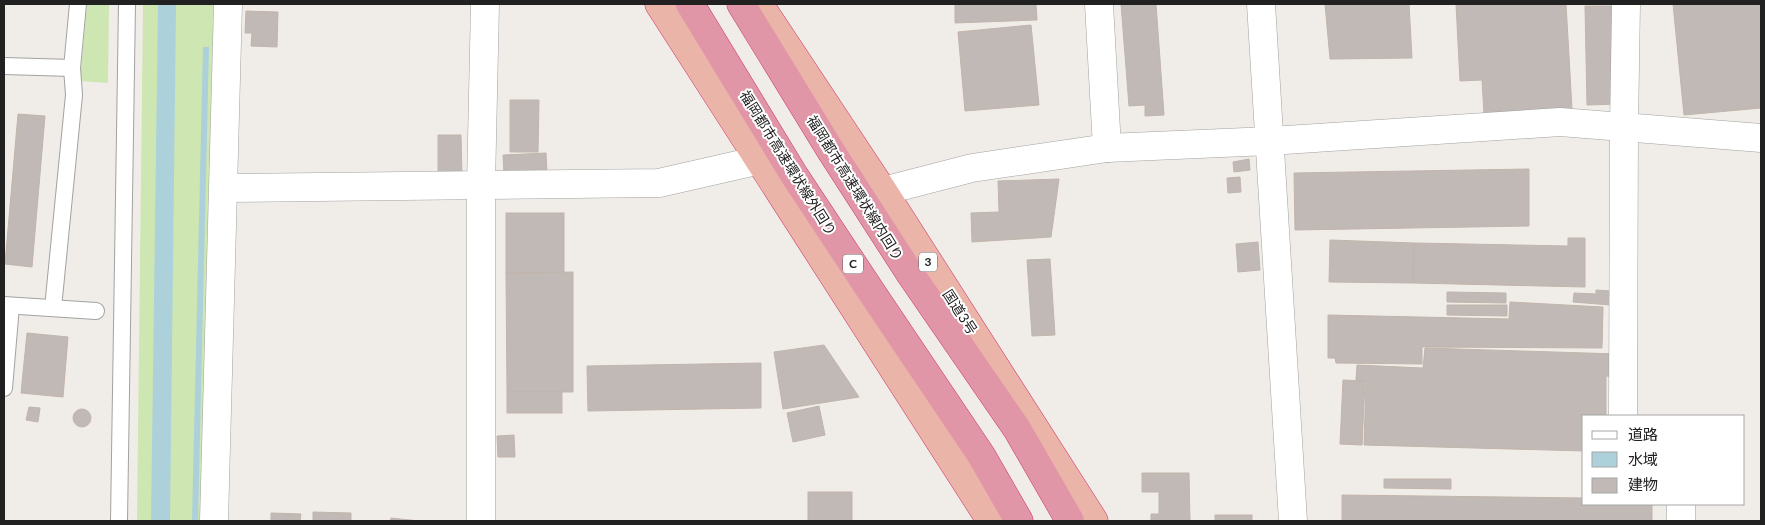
<svg xmlns="http://www.w3.org/2000/svg" width="1765" height="525" viewBox="0 0 1765 525" font-family="Lato,'Noto Sans JP',sans-serif">
	<rect width="100%" height="100%" fill="#f0ede8"/>
	<g fill="#cde6b2">
		<path d="M 87,4 L 109,4 L 108,83 L 80,81 Z"/>
		<path d="M 143,4 L 214,4 L 206,521 L 137,521 Z"/>
	</g>
	<g fill="#acd1da">
		<path d="M 158,4 L 176,4 L 170,521 L 151,521 Z"/>
		<path d="M 203,47 L 209,47 L 198,521 L 192,521 Z"/>
	</g>
	<g fill="#c1b9b5" stroke="#c1b4ab">
		<path d="M 955,4 L 1036,4 L 1037,20 L 955,23 Z"/>
		<path d="M 1121,4 L 1156,4 L 1164,115 L 1145,116 L 1145,105 L 1129,106 Z"/>
		<path d="M 1325,4 L 1409,4 L 1412,58 L 1330,59 Z"/>
		<path d="M 1456,4 L 1566,4 L 1572,109 L 1484,114 L 1482,80 L 1460,81 Z"/>
		<path d="M 1673,4 L 1761,4 L 1761,108 L 1684,115 Z"/>
		<path d="M 1585,6 L 1617,6 L 1618,104 L 1587,105 Z"/>
		<path d="M 246,11 L 278,12 L 277,47 L 251,46 L 252,33 L 245,33 Z"/>
		<path d="M 1031,25 L 1039,105 L 965,111 L 958,32 Z"/>
		<path d="M 510,100 L 539,100 L 538,152 L 510,152 Z"/>
		<path d="M 18,114 L 45,116 L 32,267 L 5,264 Z"/>
		<path d="M 438,135 L 461,135 L 462,177 L 438,177 Z"/>
		<path d="M 546,153 L 547,172 L 504,174 L 503,155 Z"/>
		<path d="M 1249,159 L 1250,170 L 1234,172 L 1233,162 Z"/>
		<path d="M 1529,169 L 1529,226 L 1295,230 L 1294,173 Z"/>
		<path d="M 1240,177 L 1241,192 L 1228,193 L 1227,178 Z"/>
		<path d="M 1059,179 L 1051,237 L 972,242 L 971,213 L 999,212 L 998,181 Z"/>
		<rect x="506" y="213" width="58" height="60"/>
		<path d="M 1568,238 L 1585,238 L 1585,287 L 1413,283 L 1414,243 L 1568,246 Z"/>
		<path d="M 1330,240 L 1414,243 L 1413,283 L 1329,282 Z"/>
		<path d="M 1258,242 L 1260,270 L 1238,272 L 1236,244 Z"/>
		<path d="M 1050,259 L 1055,335 L 1032,336 L 1027,260 Z"/>
		<path d="M 573,272 L 573,392 L 507,392 L 506,273 Z"/>
		<path d="M 1596,290 L 1611,291 L 1610,305 L 1573,302 L 1574,293 L 1596,294 Z"/>
		<path d="M 1447,292 L 1506,293 L 1506,303 L 1447,302 Z"/>
		<path d="M 1510,302 L 1603,307 L 1602,348 L 1422,347 L 1422,364 L 1336,363 L 1335,358 L 1328,358 L 1328,315 L 1509,319 Z"/>
		<path d="M 1447,305 L 1507,305 L 1507,316 L 1447,315 Z"/>
		<path d="M 27,333 L 68,337 L 63,397 L 21,393 Z"/>
		<path d="M 824,345 L 859,397 L 783,409 L 774,352 Z"/>
		<path d="M 1425,348 L 1618,354 L 1616,377 L 1606,376 L 1606,416 L 1584,416 L 1584,451 L 1364,445 L 1366,381 L 1356,380 L 1357,365 L 1423,368 Z"/>
		<path d="M 761,363 L 761,408 L 588,411 L 587,366 Z"/>
		<path d="M 1343,380 L 1365,381 L 1362,445 L 1340,444 Z"/>
		<rect x="507" y="392" width="55" height="21"/>
		<path d="M 819,406 L 825,435 L 793,442 L 787,413 Z"/>
		<path d="M 29,407 L 40,408 L 38,422 L 26,420 Z"/>
		<circle cx="82" cy="418" r="9"/>
		<path d="M 514,435 L 515,457 L 498,457 L 497,436 Z"/>
		<path d="M 1142,473 L 1189,473 L 1190,521 L 1151,521 L 1151,514 L 1159,514 L 1159,492 L 1142,492 Z"/>
		<path d="M 1384,479 L 1451,479 L 1451,489 L 1384,488 Z"/>
		<rect x="808" y="492" width="44" height="29"/>
		<path d="M 1342,495 L 1584,498 L 1584,504 L 1652,504 L 1652,521 L 1342,521 Z"/>
		<path d="M 313,512 L 351,513 L 351,521 L 313,521 Z"/>
		<path d="M 271,513 L 301,514 L 300,521 L 271,521 Z"/>
		<rect x="1215" y="515" width="37" height="6"/>
		<path d="M 391,518 L 419,521 L 390,521 Z"/>
	</g>
	<g fill="none" stroke-linecap="round" stroke-linejoin="round">
		<g stroke="#a2a2a2" stroke-width="18">
			<g id="service">
				<path d="M 4,66 L 72,68 L 78,4"/>
				<path d="M 4,305 L 96,311"/>
				<path d="M 53,308 L 74,95 L 72,68"/>
				<path d="M 4,388 L 11,306"/>
				<path d="M 119,521 L 127,4"/>
			</g>
		</g>
		<g stroke="#a2a2a2" stroke-width="29">
			<g id="minor">
				<path d="M 1099,4 L 1107,148"/>
				<path d="M 1261,4 L 1293,521"/>
				<path d="M 224,188 L 659,183 L 760,160"/>
				<path d="M 883,191 L 972,168 L 1107,148 L 1269,141 L 1560,122 L 1761,138"/>
				<path d="M 1623,416 L 1624,128 L 1626,4"/>
				<path d="M 214,521 L 228,4"/>
				<path d="M 481,521 L 481,185 L 485,4"/>
				<path d="M 1681,521 L 1681,504"/>
			</g>
		</g>
		<g stroke="#ce366f" stroke-width="29">
			<g id="trunk">
				<path d="M 659,4 L 991,521"/>
				<path d="M 759,4 L 883,191 L 1094,521"/>
			</g>
		</g>
		<g stroke="#ce366f" stroke-width="29">
			<g id="motorway">
				<path d="M 690,4 L 794,175 L 874,296 L 981,455 L 1019,521"/>
				<path d="M 741,4 L 831,151 L 909,272 L 1017,429 L 1070,521"/>
			</g>
		</g>
		<use href="#service" stroke="#fff" stroke-width="16"/>
		<use href="#minor" stroke="#fff" stroke-width="28"/>
		<use href="#trunk" stroke="#ebb4a8" stroke-width="28"/>
		<use href="#motorway" stroke="#e196a7" stroke-width="28"/>
	</g>
	<g text-anchor="middle" stroke-width="4" stroke-linejoin="round" paint-order="stroke">
		<g fill="#fff" stroke="#646464" stroke-width="1">
			<rect x="919" y="252.5" width="18" height="19" rx="4"/>
			<rect x="843" y="254.5" width="20" height="19" rx="4"/>
		</g>
		<g font-size="12" font-weight="bold" fill="#212121">
			<text x="928" y="266">3</text>
			<text x="853" y="268">C</text>
		</g>
		<g font-size="14" fill="#212121" stroke="#fff">
			<text transform="translate(788 163) rotate(58)" y="5">福岡都市高速環状線外回り</text>
			<text transform="translate(855 188) rotate(58)" y="5">福岡都市高速環状線内回り</text>
			<text transform="translate(960 312) rotate(57)" y="5">国道3号</text>
		</g>
	</g>
	<rect width="1765" height="525" fill="none" stroke="#212121" stroke-width="10"/>
	<rect x="1582" y="415" width="162" height="90" fill="#ffffff" stroke="#a6a6a6"/>
	<rect x="1592" y="431" width="25" height="8" fill="#ffffff" stroke="#a6a6a6"/>
	<text x="1628" y="440" font-size="15" fill="#212121">道路</text>
	<rect x="1592" y="452" width="25" height="15" fill="#acd1da" stroke="#a6a6a6"/>
	<text x="1628" y="465" font-size="15" fill="#212121">水域</text>
	<rect x="1592" y="478" width="25" height="15" fill="#c1b9b5" stroke="#a6a6a6"/>
	<text x="1628" y="490" font-size="15" fill="#212121">建物</text>
</svg>
